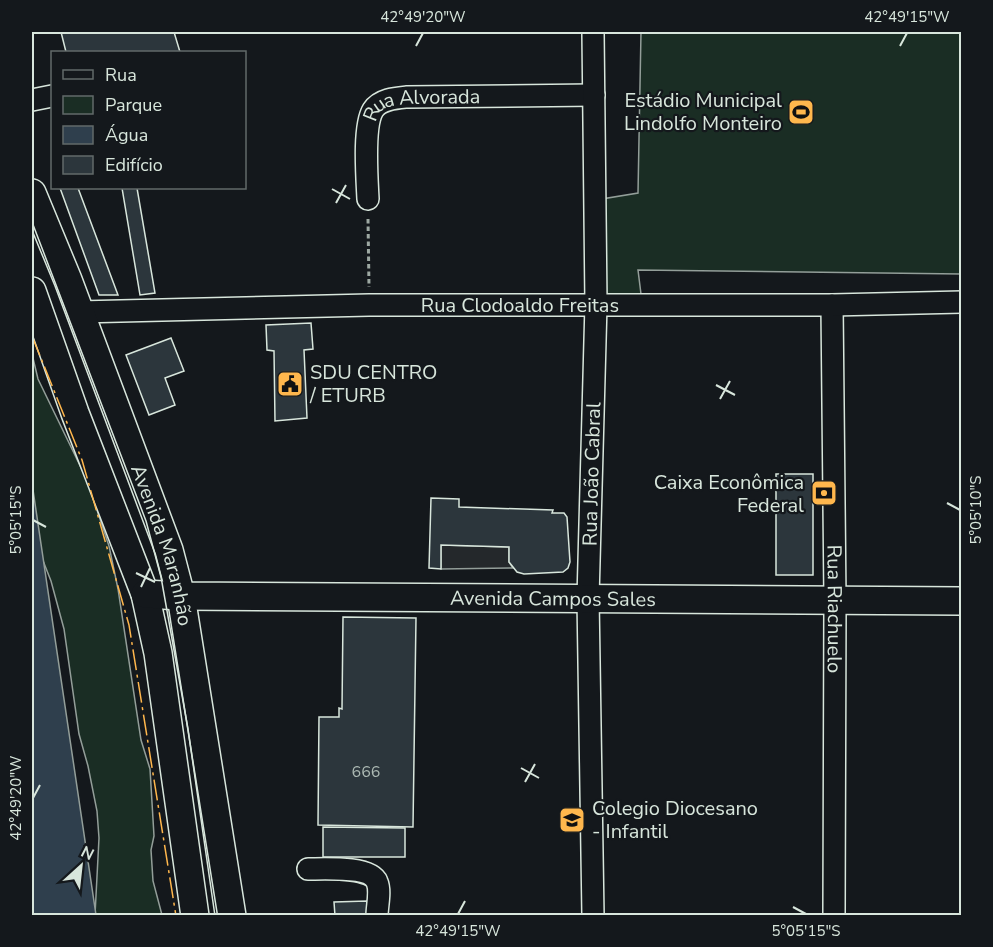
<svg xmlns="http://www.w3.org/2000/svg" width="993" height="947" viewBox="0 0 993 947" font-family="'Nunito Sans',sans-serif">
	<rect width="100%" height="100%" fill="#14181c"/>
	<g fill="#1a2d24" stroke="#939e99" stroke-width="1.5">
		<path d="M 641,32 L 961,32 L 961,274 L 638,270 L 641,294 L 606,296 L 602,199 L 638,193 Z"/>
		<path d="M 32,354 L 38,379 L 87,480 L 109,546 L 118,589 L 141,740 L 150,769 L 154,836 L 151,850 L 153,881 L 162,915 L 95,915 L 99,838 L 97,811 L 88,766 L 79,734 L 64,629 L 51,581 L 40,553 L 32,510 Z"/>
	</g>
	<path fill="#24282b" stroke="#939e99" stroke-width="1.5" d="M 441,545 L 509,547 L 509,562 L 513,568 L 441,569 Z"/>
	<path fill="#2f3f4d" stroke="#939e99" stroke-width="1.5" d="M 32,486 L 33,490 L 96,915 L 32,915 Z"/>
	<g fill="#2c363c" stroke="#d8e6dc" stroke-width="1.5">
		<path d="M 61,32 L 174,32 L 180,52 L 66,52 Z"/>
		<path d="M 60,188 L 78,188 L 118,295 L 99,295 Z"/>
		<path d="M 122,188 L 137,188 L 155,293 L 140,295 Z"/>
		<path d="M 311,323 L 313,349 L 304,350 L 307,418 L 275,421 L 274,351 L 267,350 L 266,325 Z"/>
		<path d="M 171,338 L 184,371 L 165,378 L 175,405 L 149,415 L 126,355 Z"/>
		<rect x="776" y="474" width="37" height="101"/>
		<path d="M 431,498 L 459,499 L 459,507 L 553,510 L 552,513 L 564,513 L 567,517 L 570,562 L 568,568 L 563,572 L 524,574 L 517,572 L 509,562 L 509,547 L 441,545 L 441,569 L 429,568 Z"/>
		<path d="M 343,617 L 416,618 L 413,827 L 318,825 L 319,717 L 339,717 L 339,708 L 342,709 Z"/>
		<path d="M 323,827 L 405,828 L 405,857 L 323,857 Z"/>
		<path d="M 367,901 L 367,916 L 335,916 L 334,902 Z"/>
	</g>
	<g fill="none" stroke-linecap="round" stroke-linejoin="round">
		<g stroke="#d8e6dc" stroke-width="24">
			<g id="minor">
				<path d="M 32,100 L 52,96"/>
				<path id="s1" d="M 368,199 C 367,178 363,126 373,110 C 380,99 396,98 407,97 L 594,95"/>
				<path id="s2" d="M 832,305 L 835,600 L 834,916"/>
				<path id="s3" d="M 79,312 L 369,305 L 832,305 L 962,302"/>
				<path d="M 308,869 C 324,869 371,866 377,882 C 381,891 377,906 377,916"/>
				<path id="s4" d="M 593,916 L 588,598 L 596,304 L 593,32"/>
			</g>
		</g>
		<g stroke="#d8e6dc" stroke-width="30">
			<g id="major">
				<path id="s5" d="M 32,193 L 68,280 L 169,550 L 181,596 L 232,916"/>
				<path d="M 32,291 L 75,413 L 145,594 L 158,653 L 195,916"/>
				<path id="s6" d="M 145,594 L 181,596 L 962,601"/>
			</g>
		</g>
		<path stroke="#9da8a2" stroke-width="3" stroke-dasharray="4.5 3" stroke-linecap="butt" d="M 368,219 L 369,287"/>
		<use href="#minor" stroke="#14181c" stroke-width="21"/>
		<use href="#major" stroke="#14181c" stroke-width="27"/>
		<path stroke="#d8e6dc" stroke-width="1.5" d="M 32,222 L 146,521 L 161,577 L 188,729 L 215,916"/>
		<path stroke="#ffb74d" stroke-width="1.5" stroke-dasharray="21 4.5 3 4.5" stroke-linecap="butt" d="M 32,336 L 82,460 L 129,625 L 176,916"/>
	</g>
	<path fill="none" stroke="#d8e6dc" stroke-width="2" d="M 416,46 L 423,33M 900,46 L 907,33M 332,189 L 350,199M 336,203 L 346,185M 716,385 L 735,395M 720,399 L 730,381M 947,503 L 960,510M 33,520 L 46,527M 136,573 L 155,582M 141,587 L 150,568M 521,768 L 539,778M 525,782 L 535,764M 33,798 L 40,785M 793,907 L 806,914M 458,914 L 465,901"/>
	<defs>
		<g id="stadium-square" transform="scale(1.35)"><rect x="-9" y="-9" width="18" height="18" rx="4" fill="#ffb74d" stroke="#14181c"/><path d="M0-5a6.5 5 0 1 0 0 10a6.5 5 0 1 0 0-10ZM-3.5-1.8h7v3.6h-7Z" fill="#111"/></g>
		<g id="civic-square" transform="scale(1.35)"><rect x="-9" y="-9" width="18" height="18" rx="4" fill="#ffb74d" stroke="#14181c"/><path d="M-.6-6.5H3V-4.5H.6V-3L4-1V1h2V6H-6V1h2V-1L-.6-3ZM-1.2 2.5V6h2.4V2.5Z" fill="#111"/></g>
		<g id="bank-square" transform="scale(1.35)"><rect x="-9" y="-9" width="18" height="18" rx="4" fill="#ffb74d" stroke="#14181c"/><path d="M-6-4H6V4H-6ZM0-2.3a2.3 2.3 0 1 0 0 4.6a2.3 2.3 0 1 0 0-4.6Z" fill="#111"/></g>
		<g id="school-square" transform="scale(1.35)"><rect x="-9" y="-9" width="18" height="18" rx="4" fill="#ffb74d" stroke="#14181c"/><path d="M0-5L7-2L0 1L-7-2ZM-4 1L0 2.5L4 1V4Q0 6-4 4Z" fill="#111"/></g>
	</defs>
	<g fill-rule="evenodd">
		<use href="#stadium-square" x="801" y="112"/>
		<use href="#civic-square" x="290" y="384"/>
		<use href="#bank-square" x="824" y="493"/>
		<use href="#school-square" x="572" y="820"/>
	</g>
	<g text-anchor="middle" stroke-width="4.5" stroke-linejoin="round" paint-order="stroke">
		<g font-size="16" fill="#adbab4">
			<text x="366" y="777">666</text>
		</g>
		<g font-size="20" fill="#d8e6dc" stroke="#14181c" text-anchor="end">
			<text x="782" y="107">Estádio Municipal<tspan x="782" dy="23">Lindolfo Monteiro</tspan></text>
			<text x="310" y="379" text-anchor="start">SDU CENTRO<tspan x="310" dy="23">/ ETURB</tspan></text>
			<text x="804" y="489">Caixa Econômica<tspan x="804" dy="23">Federal</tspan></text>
			<text x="592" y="815" text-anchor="start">Colegio Diocesano<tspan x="592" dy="23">- Infantil</tspan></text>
		</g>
		<g font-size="20" fill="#d8e6dc" stroke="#14181c">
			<text dy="7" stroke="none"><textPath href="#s1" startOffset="140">Rua Alvorada</textPath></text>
			<text dy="7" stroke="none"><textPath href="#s3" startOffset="441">Rua Clodoaldo Freitas</textPath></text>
			<text dy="7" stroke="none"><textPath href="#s4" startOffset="442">Rua João Cabral</textPath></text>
			<text dy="7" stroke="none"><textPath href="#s5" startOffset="376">Avenida Maranhão</textPath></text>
			<text dy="7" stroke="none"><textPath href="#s6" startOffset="408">Avenida Campos Sales</textPath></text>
			<text dy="7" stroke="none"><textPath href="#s2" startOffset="304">Rua Riachuelo</textPath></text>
		</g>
	</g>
	<rect width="993" height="947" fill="none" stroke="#14181c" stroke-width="66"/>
	<rect x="51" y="51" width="195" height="138" fill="#14181c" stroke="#626a69" stroke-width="1.5"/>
	<rect x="63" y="70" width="30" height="9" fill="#14181c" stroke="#626a69" stroke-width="1.5"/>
	<text x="105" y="81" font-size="18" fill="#d8e6dc">Rua</text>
	<rect x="63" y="96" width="30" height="18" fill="#1a2d24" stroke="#626a69" stroke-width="1.5"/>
	<text x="105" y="111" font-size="18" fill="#d8e6dc">Parque</text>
	<rect x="63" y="126" width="30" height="18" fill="#2f3f4d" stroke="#626a69" stroke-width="1.5"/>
	<text x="105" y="141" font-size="18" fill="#d8e6dc">Água</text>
	<rect x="63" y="156" width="30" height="18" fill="#2c363c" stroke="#626a69" stroke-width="1.5"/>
	<text x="105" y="171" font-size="18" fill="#d8e6dc">Edifício</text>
	<g transform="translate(81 866) rotate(27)" stroke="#14181c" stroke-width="4.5" paint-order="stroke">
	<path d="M0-4.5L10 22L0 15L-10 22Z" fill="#d8e6dc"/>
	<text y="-9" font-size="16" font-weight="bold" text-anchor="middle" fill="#d8e6dc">N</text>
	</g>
	<rect x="33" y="33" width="927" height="881" fill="none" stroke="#d8e6dc" stroke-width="2"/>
	<g font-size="15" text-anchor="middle" fill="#d8e6dc">
		<text x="423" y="22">42°49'20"W</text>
		<text x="907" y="22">42°49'15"W</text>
		<text transform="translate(976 510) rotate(-90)" y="5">5°05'10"S</text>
		<text transform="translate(16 520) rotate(-90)" y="5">5°05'15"S</text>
		<text transform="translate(16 798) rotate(-90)" y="5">42°49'20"W</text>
		<text x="458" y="936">42°49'15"W</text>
		<text x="806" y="936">5°05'15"S</text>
	</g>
</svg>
